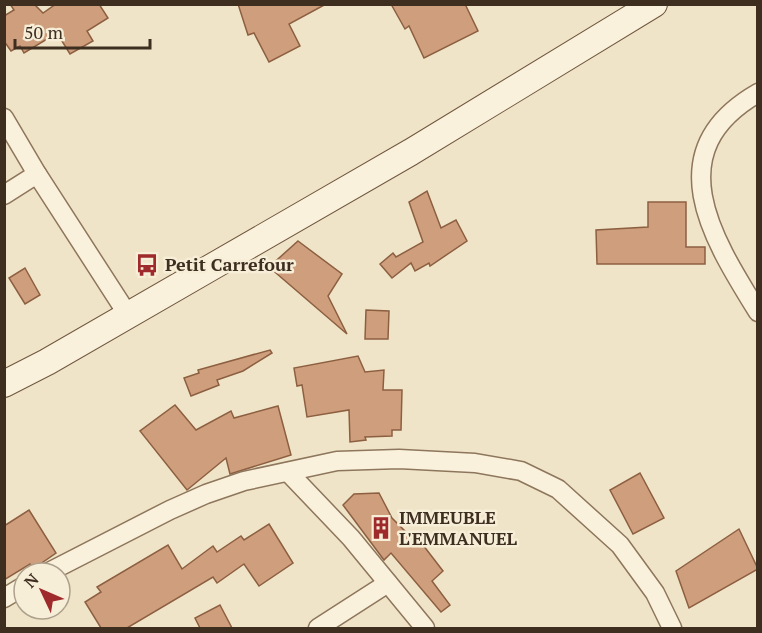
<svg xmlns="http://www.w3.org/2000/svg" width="762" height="633" viewBox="0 0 762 633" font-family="'PT Serif',serif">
	<rect width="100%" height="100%" fill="#f0e4c8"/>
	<g fill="#cf9f7d" stroke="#8d5f41" stroke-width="1.5">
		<path d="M 10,4 L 34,4 L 43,13 L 56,4 L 99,4 L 108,18 L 87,31 L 93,41 L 70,54 L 57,33 L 24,53 L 20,46 L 11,51 L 4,41 L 4,16 L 14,10 Z"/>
		<path d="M 238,4 L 326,4 L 289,24 L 300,46 L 269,62 L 254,33 L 248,35 Z"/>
		<path d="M 391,4 L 465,4 L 478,31 L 424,58 L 409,26 L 405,29 Z"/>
		<path d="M 427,191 L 441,228 L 456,220 L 467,241 L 430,266 L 429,263 L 415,271 L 411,263 L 392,278 L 380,264 L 393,253 L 396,257 L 423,242 L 409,202 Z"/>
		<path d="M 648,202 L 686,202 L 686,247 L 705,247 L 705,264 L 597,264 L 596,230 L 648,227 Z"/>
		<path d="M 298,241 L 342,274 L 328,296 L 347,334 L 269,267 Z"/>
		<path d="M 25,268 L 40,295 L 25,304 L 9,278 Z"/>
		<path d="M 366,310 L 389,311 L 388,339 L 365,339 Z"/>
		<path d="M 270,350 L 272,353 L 243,371 L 217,380 L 219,385 L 191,396 L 184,378 L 199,373 L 198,370 Z"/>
		<path d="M 358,356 L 365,372 L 384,370 L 383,390 L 402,390 L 401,430 L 392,430 L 392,436 L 365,437 L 366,440 L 350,442 L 349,410 L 307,417 L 302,385 L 297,386 L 294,368 Z"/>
		<path d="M 175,405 L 196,430 L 231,411 L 234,418 L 278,406 L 291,455 L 230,474 L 226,458 L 187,490 L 140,431 Z"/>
		<path d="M 640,473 L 664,518 L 633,534 L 610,490 Z"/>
		<path d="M 379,493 L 392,518 L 410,536 L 413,532 L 443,571 L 432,581 L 450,605 L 441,612 L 391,553 L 384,560 L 343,505 L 354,494 Z"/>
		<path d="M 29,510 L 56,553 L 33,569 L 30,564 L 4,580 L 4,526 Z"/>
		<path d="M 269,524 L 293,563 L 259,586 L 244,564 L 217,583 L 213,577 L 127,628 L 101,628 L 85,602 L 101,592 L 97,587 L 168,545 L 182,569 L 213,546 L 217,552 L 241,536 L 244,540 Z"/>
		<path d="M 739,529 L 758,569 L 689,608 L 676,571 Z"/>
		<path d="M 220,605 L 232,628 L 200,628 L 195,618 Z"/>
	</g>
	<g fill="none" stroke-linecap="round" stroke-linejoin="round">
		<g stroke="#8d765c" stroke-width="21">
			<g id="street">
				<path d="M 758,93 C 657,151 712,238 758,312"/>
				<path d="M 4,118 L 37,174 L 128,315"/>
				<path d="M 4,195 L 37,174"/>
				<path d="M 288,472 L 351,538 L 425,628"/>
				<path d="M 47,573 L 170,510 L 206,494 L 244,481 L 337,461 L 399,459 L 475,463 L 521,471 L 558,489 L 620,545 L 655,593 L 672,628"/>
				<path d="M 4,598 L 24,586"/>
				<path d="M 318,628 L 388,583"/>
			</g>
		</g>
		<g stroke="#6f573f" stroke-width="28">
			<path id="secondary" d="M 4,384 L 47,362 L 411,152 L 654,4"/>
		</g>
		<use href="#street" stroke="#faf1dc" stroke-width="18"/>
		<use href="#secondary" stroke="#faf1dc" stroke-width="26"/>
	</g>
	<defs>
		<g id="bus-bare" transform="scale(1.8)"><path d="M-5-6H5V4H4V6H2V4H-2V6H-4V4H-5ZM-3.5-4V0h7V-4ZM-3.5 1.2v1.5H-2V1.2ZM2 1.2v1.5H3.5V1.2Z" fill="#9e2a2b" stroke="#f7eed8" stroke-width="2.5" paint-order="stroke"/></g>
		<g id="building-bare" transform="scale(1.8)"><path d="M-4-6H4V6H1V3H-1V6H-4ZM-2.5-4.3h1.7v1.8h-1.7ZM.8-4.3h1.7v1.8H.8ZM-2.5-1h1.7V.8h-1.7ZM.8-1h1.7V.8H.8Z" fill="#9e2a2b" stroke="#f7eed8" stroke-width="2.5" paint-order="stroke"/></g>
	</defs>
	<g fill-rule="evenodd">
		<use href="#bus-bare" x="147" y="265"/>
		<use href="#building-bare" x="381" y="528"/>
	</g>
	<g text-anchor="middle" stroke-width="5" stroke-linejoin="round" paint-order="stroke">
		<g font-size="18" font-weight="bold" fill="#3d2e20" stroke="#f7eed8" text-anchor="start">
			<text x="165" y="271">Petit Carrefour</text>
			<text x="399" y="524">IMMEUBLE<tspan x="399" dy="21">L'EMMANUEL</tspan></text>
		</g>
	</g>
	<rect width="762" height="633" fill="none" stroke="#3d2e20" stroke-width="12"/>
	<g transform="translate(42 591) rotate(314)"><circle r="28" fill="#f7eed8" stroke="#ada18e" stroke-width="1.5"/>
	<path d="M0-4.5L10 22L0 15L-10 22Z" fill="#9e2a2b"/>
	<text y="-9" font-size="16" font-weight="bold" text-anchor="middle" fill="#3d2e20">N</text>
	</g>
	<path d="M15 39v9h135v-9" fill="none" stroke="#3d2e20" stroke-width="3"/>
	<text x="24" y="39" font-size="18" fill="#3d2e20" stroke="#f7eed8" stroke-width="4.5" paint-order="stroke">50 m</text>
</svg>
